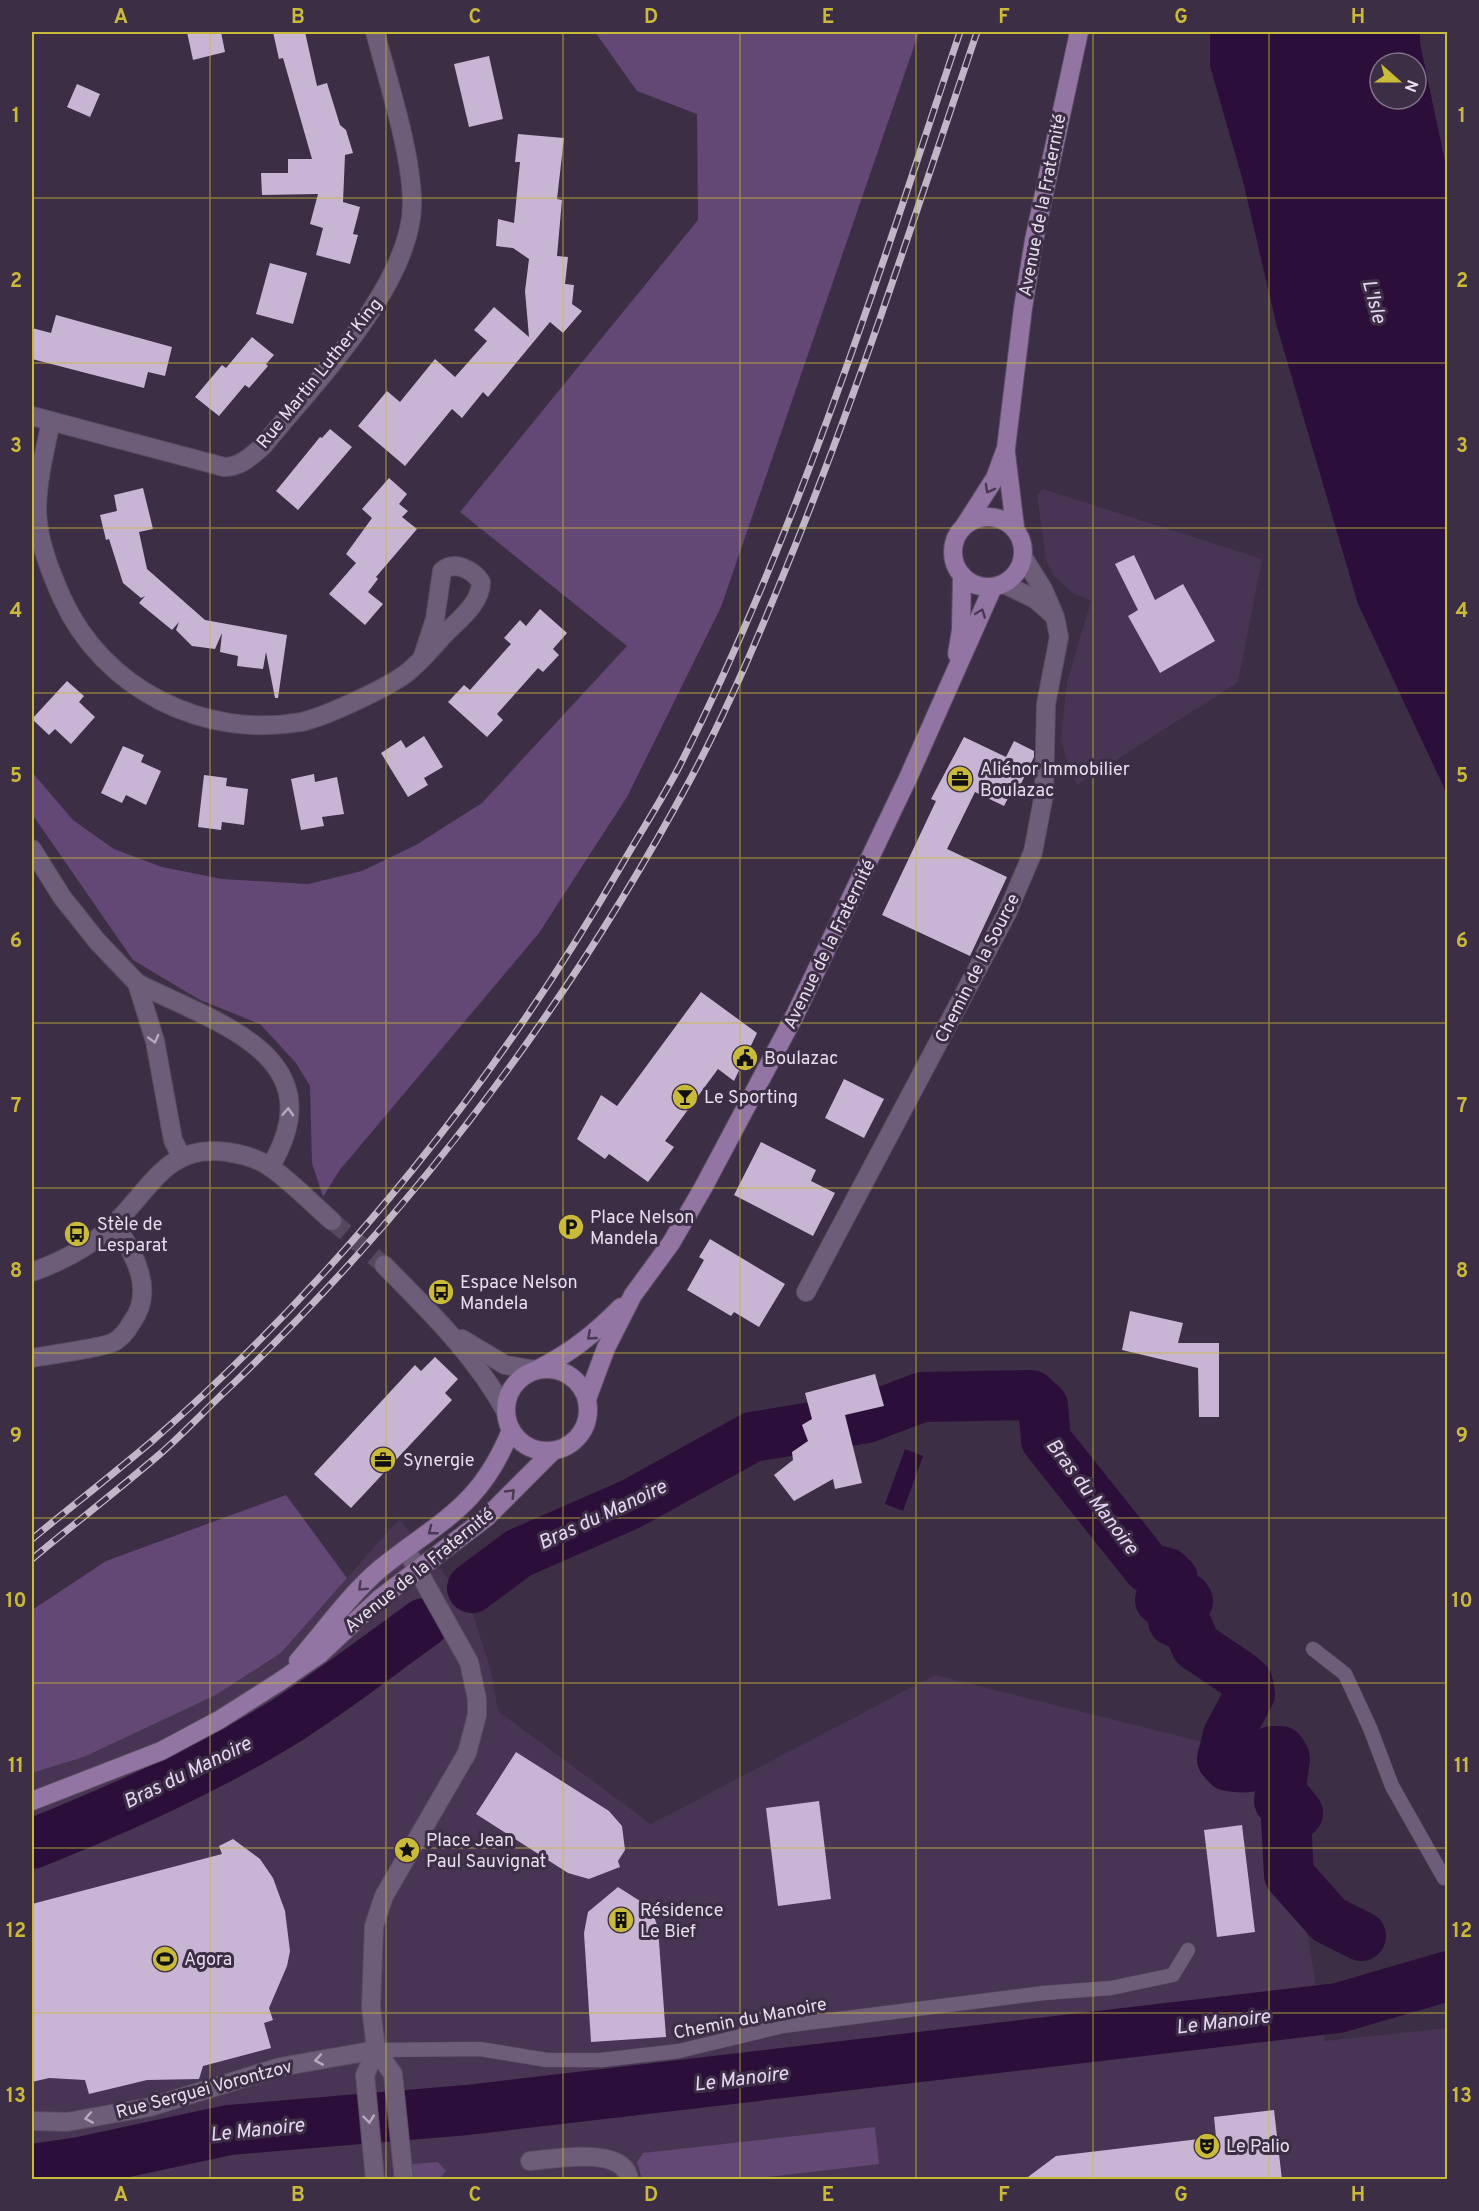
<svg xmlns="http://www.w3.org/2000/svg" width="1479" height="2211" viewBox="0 0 1479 2211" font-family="Overpass,sans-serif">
	<rect width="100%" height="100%" fill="#3c2e45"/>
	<g fill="#473553">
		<path d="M 1043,489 L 1262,559 L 1238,682 L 1077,785 L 1069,770 L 1061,739 L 1067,682 L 1091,601 L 1071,592 L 1054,576 L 1046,559 L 1037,495 Z"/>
		<path d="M 399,1519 L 470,1605 L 491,1671 L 498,1711 L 651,1824 L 935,1675 L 1295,1765 L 1305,1918 L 1325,2041 L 1447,2028 L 1447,2179 L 32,2180 L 32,1773 L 84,1757 L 216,1695 L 281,1653 Z"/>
	</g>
	<g fill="#634774">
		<path d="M 595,32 L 919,32 L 721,607 L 627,797 L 539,933 L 339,1171 L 323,1197 L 312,1163 L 310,1086 L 296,1063 L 260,1024 L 200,1000 L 133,960 L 32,814 L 32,772 L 73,820 L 114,849 L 162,867 L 222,879 L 308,884 L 362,871 L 416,845 L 482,803 L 627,646 L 460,512 L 698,220 L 697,114 L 637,91 Z"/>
		<path d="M 286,1495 L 347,1578 L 281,1653 L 216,1695 L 84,1757 L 32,1773 L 32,1610 L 106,1561 Z"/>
		<path d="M 875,2127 L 879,2164 L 751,2179 L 642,2180 L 637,2162 L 643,2153 Z"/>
		<path d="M 438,2162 L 446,2171 L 439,2179 L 414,2179 L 412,2164 Z"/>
	</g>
	<g fill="#2c0e3b" fill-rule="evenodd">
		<path d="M 1210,32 L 1420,32 L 1420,43 L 1448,176 L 1447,794 L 1358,604 L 1276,323 L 1243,181 L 1210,66 ZM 1380,63 L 1416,63 L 1416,99 L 1380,99 Z"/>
		<path d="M 905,1449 L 923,1456 L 903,1511 L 885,1504 Z"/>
	</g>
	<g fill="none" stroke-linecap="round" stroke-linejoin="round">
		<g stroke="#2c0e3b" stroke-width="50">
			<path d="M 472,1588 L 519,1553 L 631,1504 L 752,1437 L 867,1418 L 922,1397 L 1031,1395 L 1043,1406 L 1046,1440 L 1148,1568 L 1167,1573 L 1173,1579 L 1162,1592 L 1160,1600 L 1165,1603 L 1186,1598 L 1188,1601 L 1175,1615 L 1173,1621 L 1188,1627 L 1196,1646 L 1239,1675 L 1248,1683 L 1250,1694 L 1228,1735 L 1222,1759 L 1228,1766 C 1251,1770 1256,1767 1272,1751 L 1281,1751 L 1285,1758 L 1279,1801 L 1290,1803 L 1298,1813 L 1291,1820 L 1286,1820 L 1289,1875 L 1329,1920 L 1361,1936"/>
			<path d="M 32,1844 C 119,1809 205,1771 286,1721 C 333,1691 378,1656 424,1623"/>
			<path d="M 32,2169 L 80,2162 L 229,2130 L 467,2110 L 1338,2008 L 1448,1976"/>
		</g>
	</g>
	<g fill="#c7b5d3">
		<path d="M 187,32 L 221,32 L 225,52 L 193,60 Z"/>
		<path d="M 273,32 L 305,32 L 317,86 L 327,83 L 340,125 L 346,130 L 353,153 L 345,155 L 343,202 L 360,207 L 353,234 L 358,235 L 350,264 L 316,255 L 323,228 L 310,224 L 318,194 L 262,195 L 261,173 L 288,173 L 288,159 L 312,159 L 283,58 L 279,59 Z"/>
		<path d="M 489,56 L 503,119 L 469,127 L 454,64 Z"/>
		<path d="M 77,84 L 100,94 L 90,117 L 67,107 Z"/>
		<path d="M 518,134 L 564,138 L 557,199 L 562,200 L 557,256 L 568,257 L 565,284 L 574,285 L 572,304 L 582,311 L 563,333 L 550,322 L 488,397 L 483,392 L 462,418 L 452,409 L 405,466 L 358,426 L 387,391 L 400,402 L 435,359 L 455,377 L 487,341 L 474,330 L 494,307 L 529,337 L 525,291 L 529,259 L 513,248 L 496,246 L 498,219 L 514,223 L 520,162 L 515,162 Z"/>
		<path d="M 270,263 L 307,273 L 293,324 L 256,314 Z"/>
		<path d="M 56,315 L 172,347 L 165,376 L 148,372 L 144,388 L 32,359 L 32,328 L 51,333 Z"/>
		<path d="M 252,337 L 274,355 L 266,364 L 268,366 L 249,388 L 245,385 L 219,416 L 195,397 L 222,365 L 226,368 Z"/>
		<path d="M 330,429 L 352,447 L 298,510 L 276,491 L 320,437 L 322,438 Z"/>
		<path d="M 389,478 L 407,494 L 399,504 L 408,511 L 402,517 L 417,529 L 376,577 L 378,579 L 368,592 L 383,604 L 365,625 L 329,594 L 356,563 L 346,554 L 372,518 L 362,509 Z"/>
		<path d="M 143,488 L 153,529 L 139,532 L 147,569 L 205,620 L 287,635 L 278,698 L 275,698 L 266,652 L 263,669 L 237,666 L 238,656 L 220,652 L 222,633 L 215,649 L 192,646 L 176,630 L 179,622 L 172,630 L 139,603 L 145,596 L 141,598 L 123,583 L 109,539 L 106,540 L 100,515 L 117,511 L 114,495 Z"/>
		<path d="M 1134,555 L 1155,600 L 1183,584 L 1215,641 L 1160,673 L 1128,616 L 1138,610 L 1115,564 Z"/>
		<path d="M 540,609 L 567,633 L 553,649 L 559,655 L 543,672 L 538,668 L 497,714 L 503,720 L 487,737 L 448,702 L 464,685 L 470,690 L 511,644 L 504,638 L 520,620 L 526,626 Z"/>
		<path d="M 67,681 L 84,696 L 79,702 L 95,717 L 71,744 L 55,729 L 49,735 L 32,719 Z"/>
		<path d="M 424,736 L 443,767 L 424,778 L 428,785 L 408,797 L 381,753 L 401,740 L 406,748 Z"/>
		<path d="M 964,737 L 1006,757 L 1014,741 L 1034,751 L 1034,757 L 1014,798 L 1009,796 L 1004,806 L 975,792 L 947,849 L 1007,877 L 970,956 L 882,915 L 936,801 L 931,799 Z"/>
		<path d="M 123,746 L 144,755 L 141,762 L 161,771 L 146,805 L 126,795 L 122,803 L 101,793 Z"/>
		<path d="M 314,774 L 315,782 L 337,777 L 344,814 L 322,817 L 324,826 L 301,830 L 291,779 Z"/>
		<path d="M 204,775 L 227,778 L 226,786 L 248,789 L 244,825 L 222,822 L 221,830 L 198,827 Z"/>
		<path d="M 701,992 L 757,1033 L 734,1081 L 718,1069 L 665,1141 L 674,1147 L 648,1182 L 609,1154 L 605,1159 L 577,1139 L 601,1095 L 617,1106 Z"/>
		<path d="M 844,1079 L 884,1099 L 864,1138 L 825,1118 Z"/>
		<path d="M 761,1142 L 816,1170 L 811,1181 L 835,1193 L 813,1236 L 734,1195 Z"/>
		<path d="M 710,1239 L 785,1284 L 759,1327 L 734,1312 L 731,1316 L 687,1290 L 704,1260 L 699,1257 Z"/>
		<path d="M 1130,1311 L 1183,1323 L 1178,1343 L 1219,1343 L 1219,1417 L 1199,1417 L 1198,1368 L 1122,1350 Z"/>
		<path d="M 435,1357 L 458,1379 L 445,1393 L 452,1400 L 351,1508 L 314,1474 L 415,1365 L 421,1371 Z"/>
		<path d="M 875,1374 L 884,1406 L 845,1415 L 862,1483 L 835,1489 L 833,1479 L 794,1501 L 774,1475 L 793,1460 L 792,1452 L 808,1441 L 802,1425 L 812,1419 L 805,1393 Z"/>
		<path d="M 516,1752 L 609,1811 L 622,1826 L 625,1850 L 618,1861 L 620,1867 L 589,1879 L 568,1873 L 476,1814 Z"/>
		<path d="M 819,1801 L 831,1899 L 778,1906 L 766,1808 Z"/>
		<path d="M 1242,1825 L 1255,1932 L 1217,1937 L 1204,1830 Z"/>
		<path d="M 233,1839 L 260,1859 L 273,1878 L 285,1911 L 290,1951 L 287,1966 L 269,2008 L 273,2020 L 264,2023 L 271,2048 L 203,2066 L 199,2079 L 147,2080 L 89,2094 L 85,2080 L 49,2078 L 32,2082 L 32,1904 L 222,1854 L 219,1846 Z"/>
		<path d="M 618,1887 L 651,1908 L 658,1928 L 666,2037 L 591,2042 L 584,1933 L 588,1912 Z"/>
		<path d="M 1274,2110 L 1282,2180 L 1024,2180 L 1056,2156 L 1216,2137 L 1214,2117 Z"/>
	</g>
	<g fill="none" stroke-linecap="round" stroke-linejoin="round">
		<path stroke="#56485e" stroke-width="18" stroke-dasharray="18 9" stroke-linecap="butt" d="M 332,1221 L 384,1265"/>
		<g stroke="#5a4d61" stroke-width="15">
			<g id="lane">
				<path d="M 1313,1649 L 1345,1674 L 1370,1728 L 1392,1786 L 1444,1878"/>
				<path d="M 376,2050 L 480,2049 L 547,2060 L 601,2060 L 679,2051 L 783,2026 L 1044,1993 L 1111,1988 L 1173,1975 L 1188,1950"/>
			</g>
		</g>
		<g stroke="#5a4d61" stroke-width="20">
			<g id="street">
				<path d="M 32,416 L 224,467 C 241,467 250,457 263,446 C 313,384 414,283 412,201 C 411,151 388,81 375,32"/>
				<path d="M 51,421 C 45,450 37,481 37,511 C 38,541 50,571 62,598 C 103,689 203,739 301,722 C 325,717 384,689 404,675 C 419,664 431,649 443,636 C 457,621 481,604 481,582 C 473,570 455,560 442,571 L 435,619 L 422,659"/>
				<path d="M 1004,584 L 1035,599 L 1051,613"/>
				<path d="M 32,849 L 62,897 L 97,941 L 137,983 L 155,1041 L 173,1140 L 181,1156"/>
				<path d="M 137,983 C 213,1022 338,1055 270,1167"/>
				<path d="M 384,1265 C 429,1311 475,1355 506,1412"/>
				<path d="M 32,1272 C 61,1262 91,1246 114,1224 C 151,1189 167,1143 227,1152 C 242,1154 257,1158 270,1167 C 292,1182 311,1203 332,1221"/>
				<path d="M 806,1292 L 1007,913 L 1033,852 L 1044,794 L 1046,704 L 1059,637 L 1055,617 L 1043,589 L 1023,557"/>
				<path d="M 462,1339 L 505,1365 L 536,1370"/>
				<path d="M 32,1358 C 47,1355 103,1348 114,1342 C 121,1338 128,1329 132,1322 C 156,1289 133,1253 115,1224"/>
				<path d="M 376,2050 L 393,2074 L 404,2180"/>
				<path d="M 32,2121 L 67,2122 L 150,2107 L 280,2067 L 376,2050"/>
				<path d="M 530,2161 C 553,2159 626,2145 629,2180"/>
				<path d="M 375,2180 L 365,2075 L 376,2050 L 371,2007 L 374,1926 L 384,1896 L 467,1753 L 477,1715 L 477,1699 L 469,1662 L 407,1551"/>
			</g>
		</g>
		<g stroke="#5a4d61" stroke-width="20">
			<g id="primary">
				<path d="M 1006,453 L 1015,527"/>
				<circle cx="988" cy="552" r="35"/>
				<path d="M 965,525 L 995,478 L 1006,448 L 1023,308 L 1034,240 L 1079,32"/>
				<path d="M 957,654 L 961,630 L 962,575"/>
				<path d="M 538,1369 C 571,1353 595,1333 621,1307"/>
				<circle cx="547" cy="1410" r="41"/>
				<path d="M 587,1399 L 606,1348 L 633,1295 L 671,1243 L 703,1188 L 795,1015 L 908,778 L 993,587"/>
				<path d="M 298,1661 C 325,1630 349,1595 381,1568 C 441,1520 480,1507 511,1430"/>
				<path d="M 32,1801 L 161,1751 L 219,1720 L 279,1682 L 320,1654 L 379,1599 L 487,1517 L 553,1451"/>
			</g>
		</g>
		<use href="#lane" stroke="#6e5d78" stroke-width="14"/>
		<use href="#street" stroke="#6e5d78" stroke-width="18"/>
		<use href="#primary" stroke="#9275a3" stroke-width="18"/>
		<g stroke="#c0b6c7" stroke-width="7">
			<g id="rail">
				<path d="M 32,1539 C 71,1507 112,1475 151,1442 C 339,1278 500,1077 624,861 C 642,830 662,799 679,767 C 798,532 877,280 960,32"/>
				<path d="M 32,1559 C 74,1524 118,1490 160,1454 C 185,1432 208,1407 233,1384 C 417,1207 570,1004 691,778 C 730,705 762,628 793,551 C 862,381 918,206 977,32"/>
			</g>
		</g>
		<use href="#rail" stroke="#3c2e45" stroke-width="4.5" stroke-dasharray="14" stroke-linecap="butt"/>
	</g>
	<defs><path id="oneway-chevron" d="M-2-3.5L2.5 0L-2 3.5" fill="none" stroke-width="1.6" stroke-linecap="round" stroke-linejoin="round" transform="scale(1.5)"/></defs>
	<g stroke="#493953">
		<use href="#oneway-chevron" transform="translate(989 489) rotate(119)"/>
		<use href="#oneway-chevron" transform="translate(981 613) rotate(-69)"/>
		<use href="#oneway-chevron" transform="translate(591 1336) rotate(139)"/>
		<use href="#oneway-chevron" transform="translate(511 1493) rotate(-46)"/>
		<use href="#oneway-chevron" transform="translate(432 1531) rotate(142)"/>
		<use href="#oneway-chevron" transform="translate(362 1587) rotate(136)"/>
	</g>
	<g stroke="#b7aabe">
		<use href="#oneway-chevron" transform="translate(154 1039) rotate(75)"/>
		<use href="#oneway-chevron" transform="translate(288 1112) rotate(-87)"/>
		<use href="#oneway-chevron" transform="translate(319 2060) rotate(170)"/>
		<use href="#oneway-chevron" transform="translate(89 2118) rotate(170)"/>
		<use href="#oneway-chevron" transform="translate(369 2119) rotate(84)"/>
	</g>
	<path fill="none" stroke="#caba3a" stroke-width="1.5" stroke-opacity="0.55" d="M 210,32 L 210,2180M 386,32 L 386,2180M 563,32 L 563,2180M 740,32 L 740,2180M 916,32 L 916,2180M 1093,32 L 1093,2180M 1269,32 L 1269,2180M 32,198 L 1448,198M 32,363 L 1448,363M 32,528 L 1448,528M 32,693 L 1448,693M 32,858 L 1448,858M 32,1023 L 1448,1023M 32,1188 L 1448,1188M 32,1353 L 1448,1353M 32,1518 L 1448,1518M 32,1683 L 1448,1683M 32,1848 L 1448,1848M 32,2013 L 1448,2013"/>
	<defs>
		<g id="office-disc" transform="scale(1.35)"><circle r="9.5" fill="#caba3a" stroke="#3c2e45"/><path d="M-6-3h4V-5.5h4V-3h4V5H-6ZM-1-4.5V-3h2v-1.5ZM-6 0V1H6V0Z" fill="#111"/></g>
		<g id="civic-disc" transform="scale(1.35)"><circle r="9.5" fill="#caba3a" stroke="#3c2e45"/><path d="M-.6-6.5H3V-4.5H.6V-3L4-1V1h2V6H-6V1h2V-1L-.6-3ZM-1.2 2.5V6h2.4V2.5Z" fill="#111"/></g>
		<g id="bar-disc" transform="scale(1.35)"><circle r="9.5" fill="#caba3a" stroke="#3c2e45"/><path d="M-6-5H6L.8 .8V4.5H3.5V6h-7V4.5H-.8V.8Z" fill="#111"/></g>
		<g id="parking-disc" transform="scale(1.35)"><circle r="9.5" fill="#caba3a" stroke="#3c2e45"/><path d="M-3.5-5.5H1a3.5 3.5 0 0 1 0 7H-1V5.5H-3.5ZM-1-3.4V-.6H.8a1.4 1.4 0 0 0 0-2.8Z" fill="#111"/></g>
		<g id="bus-disc" transform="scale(1.35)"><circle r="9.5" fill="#caba3a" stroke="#3c2e45"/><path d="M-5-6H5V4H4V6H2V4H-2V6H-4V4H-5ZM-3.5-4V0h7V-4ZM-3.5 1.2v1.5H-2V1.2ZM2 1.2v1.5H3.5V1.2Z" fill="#111"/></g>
		<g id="sight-disc" transform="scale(1.35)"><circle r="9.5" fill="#caba3a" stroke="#3c2e45"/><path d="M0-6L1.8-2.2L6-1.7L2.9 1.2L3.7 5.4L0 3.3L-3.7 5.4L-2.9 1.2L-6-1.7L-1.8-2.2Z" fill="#111"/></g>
		<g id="building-disc" transform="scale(1.35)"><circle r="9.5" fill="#caba3a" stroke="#3c2e45"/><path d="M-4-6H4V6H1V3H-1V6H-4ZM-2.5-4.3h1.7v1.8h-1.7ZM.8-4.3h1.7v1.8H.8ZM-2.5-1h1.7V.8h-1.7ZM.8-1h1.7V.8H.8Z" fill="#111"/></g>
		<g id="stadium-disc" transform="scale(1.35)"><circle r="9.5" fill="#caba3a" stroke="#3c2e45"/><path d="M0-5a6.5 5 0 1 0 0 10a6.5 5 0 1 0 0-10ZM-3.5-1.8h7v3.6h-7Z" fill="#111"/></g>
		<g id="theatre-disc" transform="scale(1.35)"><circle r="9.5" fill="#caba3a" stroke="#3c2e45"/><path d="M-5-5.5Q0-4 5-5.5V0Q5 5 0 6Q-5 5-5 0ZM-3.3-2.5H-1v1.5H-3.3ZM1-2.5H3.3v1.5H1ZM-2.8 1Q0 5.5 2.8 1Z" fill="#111"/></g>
	</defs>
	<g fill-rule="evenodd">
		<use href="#office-disc" x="960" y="779"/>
		<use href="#civic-disc" x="745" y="1058"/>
		<use href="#bar-disc" x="685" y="1097"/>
		<use href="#parking-disc" x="571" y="1227"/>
		<use href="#bus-disc" x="77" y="1234"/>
		<use href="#bus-disc" x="441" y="1292"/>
		<use href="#office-disc" x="383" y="1460"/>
		<use href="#sight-disc" x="407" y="1850"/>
		<use href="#building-disc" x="621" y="1920"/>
		<use href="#stadium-disc" x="165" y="1959"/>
		<use href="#theatre-disc" x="1207" y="2146"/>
	</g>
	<g text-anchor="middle" stroke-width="6" stroke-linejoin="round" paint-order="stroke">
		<g font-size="18" fill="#e7deed" stroke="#3c2e45">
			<text transform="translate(1042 205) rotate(-79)" y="6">Avenue de la Fraternité</text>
			<text transform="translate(319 373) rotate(-51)" y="6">Rue Martin Luther King</text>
			<text transform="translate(829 944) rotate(-64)" y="6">Avenue de la Fraternité</text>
			<text transform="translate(977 968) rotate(-63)" y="6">Chemin de la Source</text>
			<text transform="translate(419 1570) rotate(-39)" y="6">Avenue de la Fraternité</text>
			<text transform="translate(750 2018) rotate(-11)" y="6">Chemin du Manoire</text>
			<text transform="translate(204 2089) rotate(-15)" y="6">Rue Serguei Vorontzov</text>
		</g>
		<g font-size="18" fill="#e7deed" stroke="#3c2e45" text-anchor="start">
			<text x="980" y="775">Aliénor Immobilier<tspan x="980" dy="21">Boulazac</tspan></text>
			<text x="764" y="1064">Boulazac</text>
			<text x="704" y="1103">Le Sporting</text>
			<text x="590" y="1223">Place Nelson<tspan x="590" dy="21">Mandela</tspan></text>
			<text x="97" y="1230">Stèle de<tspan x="97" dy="21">Lesparat</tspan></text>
			<text x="460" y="1288">Espace Nelson<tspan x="460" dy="21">Mandela</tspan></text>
			<text x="403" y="1466">Synergie</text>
			<text x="426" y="1846">Place Jean<tspan x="426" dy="21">Paul Sauvignat</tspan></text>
			<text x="640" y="1916">Résidence<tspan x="640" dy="21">Le Bief</tspan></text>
			<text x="184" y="1965">Agora</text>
			<text x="1226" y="2152">Le Palio</text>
		</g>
		<g font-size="20" font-style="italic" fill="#e8d6f5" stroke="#3c2e45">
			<text transform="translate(1375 301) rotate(75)" y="7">L'Isle</text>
			<text transform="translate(1093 1496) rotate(53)" y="7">Bras du Manoire</text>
			<text transform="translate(602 1514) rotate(-25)" y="7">Bras du Manoire</text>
			<text transform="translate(187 1772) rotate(-26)" y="7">Bras du Manoire</text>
			<text transform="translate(1223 2021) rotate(-7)" y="7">Le Manoire</text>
			<text transform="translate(741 2078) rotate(-7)" y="7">Le Manoire</text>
			<text transform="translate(257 2129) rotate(-6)" y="7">Le Manoire</text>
		</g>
	</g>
	<rect width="1479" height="2211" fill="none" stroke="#3c2e45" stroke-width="66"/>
	<g transform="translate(1398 81) rotate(111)"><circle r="28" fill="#3c2e45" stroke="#807488" stroke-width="1.5"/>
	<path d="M0-4.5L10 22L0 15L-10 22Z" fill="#caba3a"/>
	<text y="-9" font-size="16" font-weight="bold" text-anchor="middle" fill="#e7deed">N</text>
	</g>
	<rect x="33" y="33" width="1413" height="2145" fill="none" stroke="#caba3a" stroke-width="2"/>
	<g font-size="20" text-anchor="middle" font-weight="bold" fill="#caba3a">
		<text x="121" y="23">A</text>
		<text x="298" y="23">B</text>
		<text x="475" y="23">C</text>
		<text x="651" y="23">D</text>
		<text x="828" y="23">E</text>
		<text x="1004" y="23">F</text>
		<text x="1181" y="23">G</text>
		<text x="1358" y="23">H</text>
		<text x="16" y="122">1</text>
		<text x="1462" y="122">1</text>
		<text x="16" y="287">2</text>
		<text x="1462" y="287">2</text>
		<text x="16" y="452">3</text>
		<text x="1462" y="452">3</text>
		<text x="16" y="617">4</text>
		<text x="1462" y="617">4</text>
		<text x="16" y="782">5</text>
		<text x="1462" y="782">5</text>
		<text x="16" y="947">6</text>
		<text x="1462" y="947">6</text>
		<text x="16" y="1112">7</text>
		<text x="1462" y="1112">7</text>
		<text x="16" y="1277">8</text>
		<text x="1462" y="1277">8</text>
		<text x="16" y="1442">9</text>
		<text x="1462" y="1442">9</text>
		<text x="16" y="1607">10</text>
		<text x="1462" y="1607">10</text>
		<text x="16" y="1772">11</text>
		<text x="1462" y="1772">11</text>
		<text x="16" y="1937">12</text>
		<text x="1462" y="1937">12</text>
		<text x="16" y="2102">13</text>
		<text x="1462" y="2102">13</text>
		<text x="121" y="2201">A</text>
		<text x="298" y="2201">B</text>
		<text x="475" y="2201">C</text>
		<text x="651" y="2201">D</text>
		<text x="828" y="2201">E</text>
		<text x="1004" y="2201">F</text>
		<text x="1181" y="2201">G</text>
		<text x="1358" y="2201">H</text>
	</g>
</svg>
